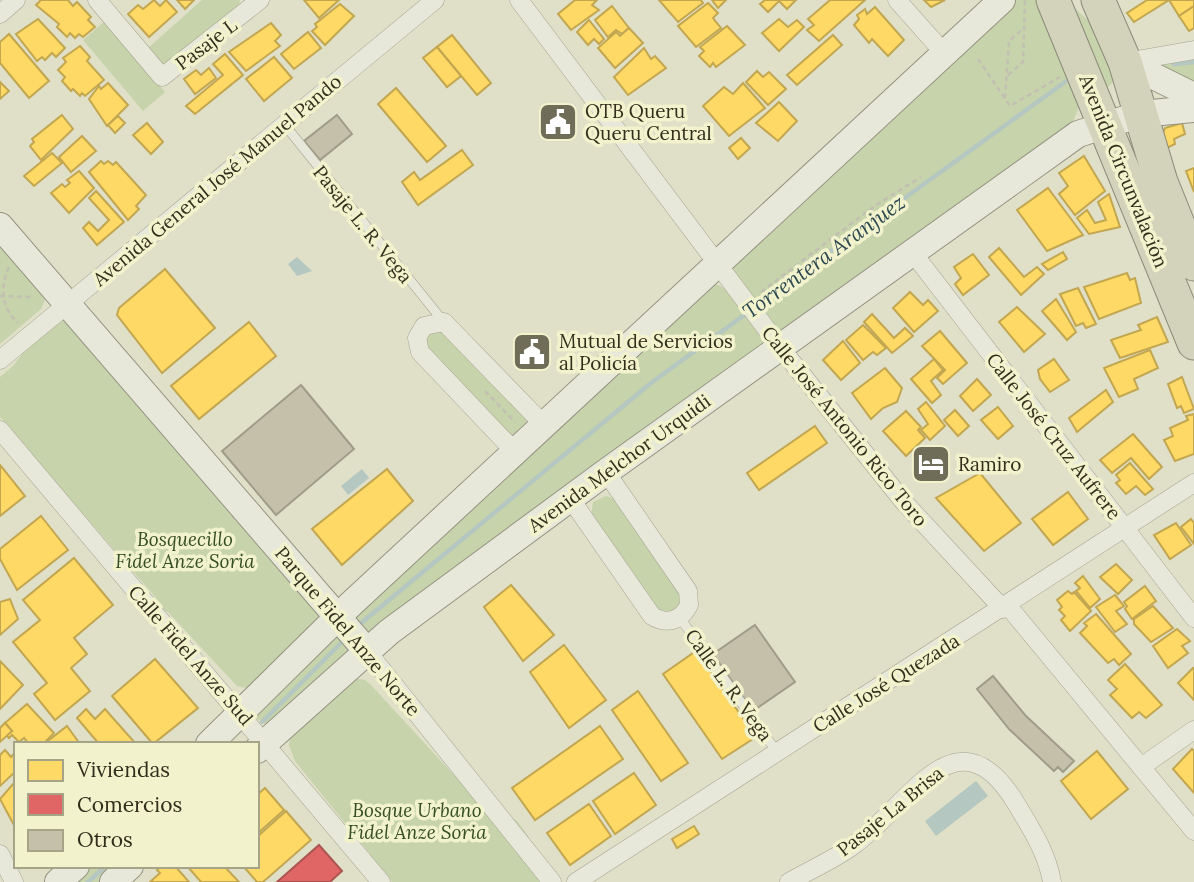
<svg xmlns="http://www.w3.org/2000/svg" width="1194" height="882" viewBox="0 0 1194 882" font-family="Lora,serif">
	<rect width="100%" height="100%" fill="#e0e0c8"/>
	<g fill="#c6d3ab">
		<path d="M 202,0 L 240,0 L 239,5 L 166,65 L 160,64 L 147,49 Z"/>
		<path d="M 1017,0 L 1038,0 L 1080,104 L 1073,122 L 906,245 L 781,331 L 777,330 L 732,268 Z"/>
		<path d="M 1066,0 L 1095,27 L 1117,78 L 1102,93 Z"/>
		<path d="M 105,21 L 165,92 L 143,111 L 83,40 Z"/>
		<path d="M 1194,57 L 1194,87 L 1155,63 Z"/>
		<path d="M 0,239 L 45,300 L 41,309 L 0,344 Z"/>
		<path d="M 710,283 C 734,285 752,323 763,342 L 762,348 L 369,635 L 355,627 L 355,612 Z"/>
		<path d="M 72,314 L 319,611 L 320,617 L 251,689 L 237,686 L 168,612 L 161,611 L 155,603 L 156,598 L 60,487 L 49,481 L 40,464 L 0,417 L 0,377 L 14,365 L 27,347 Z"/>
		<path d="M 438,326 L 527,418 L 528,426 L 516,436 L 509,435 L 423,345 L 422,337 Z"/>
		<path d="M 606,496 L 615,499 L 680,588 L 682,603 L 671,613 L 658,610 L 591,517 L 593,502 Z"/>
		<path d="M 332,635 L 342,635 L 350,651 L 270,723 L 265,724 L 255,718 L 254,712 Z"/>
		<path d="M 352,678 L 365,680 L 371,685 L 464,786 L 469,784 L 500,811 L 517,821 L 528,836 L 544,882 L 392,882 L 384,871 L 378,870 L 370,854 L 295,761 L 289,745 L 290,736 Z"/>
		<path d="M 91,866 L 116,866 L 99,882 L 74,882 Z"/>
	</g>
	<g fill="#b4c7c0">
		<path d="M 297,257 L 312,271 L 297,276 L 288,264 Z"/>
		<path d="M 362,469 L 369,478 L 348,495 L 341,486 Z"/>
		<path d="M 976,781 L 988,796 L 936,836 L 925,821 Z"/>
	</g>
	<g fill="#ffd966" stroke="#c2a650" stroke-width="2">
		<path d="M 41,0 L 68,0 L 73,6 L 77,2 L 91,17 L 88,20 L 95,27 L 83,37 L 79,34 L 75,38 L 70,33 L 67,37 L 57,27 L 59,24 L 36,5 Z"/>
		<path d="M 154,0 L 160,6 L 166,0 L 177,12 L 149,37 L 128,14 L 138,5 L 143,9 Z"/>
		<path d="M 177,0 L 194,0 L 185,9 Z"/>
		<path d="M 304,0 L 339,0 L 319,18 Z"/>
		<path d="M 575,0 L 597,0 L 592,5 L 599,10 L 571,30 L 558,14 Z"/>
		<path d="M 659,0 L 701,0 L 703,3 L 678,22 Z"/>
		<path d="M 712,0 L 726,0 L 718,8 Z"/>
		<path d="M 765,0 L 796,0 L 787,9 L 779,1 L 768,12 L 760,4 Z"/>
		<path d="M 830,0 L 865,0 L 819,41 L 807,30 L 814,25 L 808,19 Z"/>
		<path d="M 924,0 L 945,0 L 931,7 Z"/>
		<path d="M 1147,0 L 1169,0 L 1134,22 L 1127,13 Z"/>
		<path d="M 1169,0 L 1194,0 L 1194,6 L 1179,16 Z"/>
		<path d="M 708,3 L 718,13 L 713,18 L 721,28 L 696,47 L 678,26 Z"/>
		<path d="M 340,4 L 354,16 L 325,45 L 312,31 L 317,27 L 315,24 Z"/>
		<path d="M 612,6 L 629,28 L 622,34 L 616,30 L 608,37 L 595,20 Z"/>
		<path d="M 1194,6 L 1194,28 L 1189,31 L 1179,16 Z"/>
		<path d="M 875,7 L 904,40 L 888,56 L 872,39 L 869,43 L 854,25 L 859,19 L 857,15 L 865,9 L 867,14 Z"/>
		<path d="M 38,19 L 65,48 L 56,57 L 52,53 L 45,60 L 42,57 L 37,61 L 16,34 Z"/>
		<path d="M 779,19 L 788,27 L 797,20 L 804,27 L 779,51 L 762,33 Z"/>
		<path d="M 589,20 L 604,39 L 599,44 L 594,39 L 588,45 L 577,32 Z"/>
		<path d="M 271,23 L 281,35 L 275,41 L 280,46 L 246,71 L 229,52 Z"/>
		<path d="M 727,26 L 745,45 L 716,67 L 713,63 L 710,67 L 699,56 L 704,51 L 700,47 Z"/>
		<path d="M 629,28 L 643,43 L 615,68 L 598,48 L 616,32 L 620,36 Z"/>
		<path d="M 308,32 L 321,48 L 294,69 L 281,54 Z"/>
		<path d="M 9,34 L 49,81 L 29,98 L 0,63 L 0,42 Z"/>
		<path d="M 452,35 L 491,83 L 477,95 L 437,47 Z"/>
		<path d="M 833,35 L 842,45 L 797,85 L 787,75 Z"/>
		<path d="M 80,46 L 90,57 L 87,61 L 104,80 L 85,96 L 82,93 L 80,96 L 73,89 L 71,91 L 62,81 L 65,77 L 58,70 L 66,62 L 63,58 Z"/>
		<path d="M 437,47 L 461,76 L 447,87 L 423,58 Z"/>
		<path d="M 644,48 L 651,59 L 655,56 L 666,68 L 628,95 L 614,77 Z"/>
		<path d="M 225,54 L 243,75 L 195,114 L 186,106 L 223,75 L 213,64 Z"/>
		<path d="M 274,57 L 292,78 L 264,101 L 246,79 Z"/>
		<path d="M 209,68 L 216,78 L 195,94 L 184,79 L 196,70 L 201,75 Z"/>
		<path d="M 757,71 L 763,77 L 769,72 L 786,89 L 768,105 L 746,82 Z"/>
		<path d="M 0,82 L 9,91 L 0,99 Z"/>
		<path d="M 108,83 L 128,105 L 107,126 L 89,99 L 99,86 L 101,89 Z"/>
		<path d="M 743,83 L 765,108 L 729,136 L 703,106 L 724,87 L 733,94 Z"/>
		<path d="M 396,88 L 446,146 L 427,162 L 378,104 Z"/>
		<path d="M 779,102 L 797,121 L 778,141 L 756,123 Z"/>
		<path d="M 62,115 L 73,129 L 41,160 L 30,146 L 34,142 L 32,139 Z"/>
		<path d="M 118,116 L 125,123 L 115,133 L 108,125 Z"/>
		<path d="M 147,123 L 163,142 L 151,154 L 133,135 Z"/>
		<path d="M 1182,123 L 1185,134 L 1174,139 L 1175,144 L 1167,148 L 1162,136 L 1165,128 Z"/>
		<path d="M 82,136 L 96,151 L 71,172 L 59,157 Z"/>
		<path d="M 741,138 L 750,148 L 738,159 L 729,148 Z"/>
		<path d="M 462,150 L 473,165 L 418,205 L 402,182 L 414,172 L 420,180 Z"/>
		<path d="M 52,153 L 62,163 L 34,186 L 24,176 Z"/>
		<path d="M 1084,156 L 1105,191 L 1075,215 L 1059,194 L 1068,186 L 1059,173 Z"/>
		<path d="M 101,161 L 104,164 L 108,161 L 113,165 L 116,162 L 146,195 L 136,206 L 139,209 L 128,220 L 89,172 Z"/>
		<path d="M 1194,168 L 1194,192 L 1186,171 Z"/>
		<path d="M 79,171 L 94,188 L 69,213 L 51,193 L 62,184 L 65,187 L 70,183 L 67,180 Z"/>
		<path d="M 1048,188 L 1083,235 L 1047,251 L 1017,210 Z"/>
		<path d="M 96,191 L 124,222 L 97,245 L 83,228 L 89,222 L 98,231 L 109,220 L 89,198 Z"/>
		<path d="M 1109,194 L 1120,227 L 1089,234 L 1077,218 L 1087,210 L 1095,223 L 1106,220 L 1098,202 Z"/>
		<path d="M 999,248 L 1024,277 L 1037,267 L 1044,274 L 1021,295 L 989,257 Z"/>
		<path d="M 1063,252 L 1067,259 L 1048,270 L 1042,264 Z"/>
		<path d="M 973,254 L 989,275 L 963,295 L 955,284 L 961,278 L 954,267 Z"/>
		<path d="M 165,269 L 215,328 L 162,373 L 117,315 L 119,308 Z"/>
		<path d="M 1127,273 L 1130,280 L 1135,278 L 1141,303 L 1099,319 L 1084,287 Z"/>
		<path d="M 1078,288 L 1096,324 L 1086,328 L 1083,323 L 1076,326 L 1060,294 Z"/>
		<path d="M 910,292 L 923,305 L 928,300 L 938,311 L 914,332 L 893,308 Z"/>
		<path d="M 1056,299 L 1076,332 L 1067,340 L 1042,311 Z"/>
		<path d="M 1017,307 L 1045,334 L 1024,352 L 999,322 Z"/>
		<path d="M 872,314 L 894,338 L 905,328 L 913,336 L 892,353 L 864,322 Z"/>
		<path d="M 1157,317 L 1168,342 L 1120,358 L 1111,340 L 1141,330 L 1138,325 Z"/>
		<path d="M 249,322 L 276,356 L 199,419 L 171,386 Z"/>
		<path d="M 863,325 L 886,348 L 877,355 L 873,352 L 863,360 L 846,340 Z"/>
		<path d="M 940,331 L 967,363 L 943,384 L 937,378 L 945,370 L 922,346 Z"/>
		<path d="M 843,341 L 860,363 L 841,380 L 823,360 Z"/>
		<path d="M 1150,350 L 1158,368 L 1134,379 L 1138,389 L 1119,397 L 1104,368 Z"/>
		<path d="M 934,359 L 943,370 L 931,381 L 941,395 L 932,403 L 911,379 Z"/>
		<path d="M 1054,359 L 1069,380 L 1050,392 L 1040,379 L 1038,370 Z"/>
		<path d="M 885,368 L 902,388 L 897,402 L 883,408 L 871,419 L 852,393 Z"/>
		<path d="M 1182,377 L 1194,409 L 1184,413 L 1181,406 L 1177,408 L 1168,384 Z"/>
		<path d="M 977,379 L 991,395 L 973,411 L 960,396 Z"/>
		<path d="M 1106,390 L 1113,402 L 1077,432 L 1069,418 Z"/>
		<path d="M 926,402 L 945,426 L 930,440 L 921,430 L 928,424 L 918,409 Z"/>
		<path d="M 998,407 L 1013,426 L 998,439 L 981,420 Z"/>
		<path d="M 955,410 L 969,426 L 958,436 L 944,420 Z"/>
		<path d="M 906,411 L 921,427 L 918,430 L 925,438 L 906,456 L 883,431 Z"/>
		<path d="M 1194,414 L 1194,454 L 1175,461 L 1164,440 L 1173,436 L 1170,428 L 1188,420 L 1186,416 Z"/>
		<path d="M 815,426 L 827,443 L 759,490 L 747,473 Z"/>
		<path d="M 1133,434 L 1162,467 L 1149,479 L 1131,458 L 1112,473 L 1100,460 Z"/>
		<path d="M 1130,463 L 1153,489 L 1145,495 L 1136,486 L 1126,494 L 1116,483 L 1120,480 L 1116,475 Z"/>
		<path d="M 0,465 L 25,496 L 0,516 Z"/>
		<path d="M 387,469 L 413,501 L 342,565 L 312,529 Z"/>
		<path d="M 980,473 L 1021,523 L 984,551 L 936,498 Z"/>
		<path d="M 1068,492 L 1088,519 L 1053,545 L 1032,519 Z"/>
		<path d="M 41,516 L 68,550 L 17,590 L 0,559 L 0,549 Z"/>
		<path d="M 1191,519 L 1194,523 L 1194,544 L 1181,527 Z"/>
		<path d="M 1176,523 L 1191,545 L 1170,559 L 1154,535 Z"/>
		<path d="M 74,558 L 113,605 L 74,638 L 87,654 L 71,668 L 90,691 L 55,720 L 34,694 L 47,683 L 13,642 L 40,620 L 23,600 Z"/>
		<path d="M 1116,564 L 1132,580 L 1118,594 L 1100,577 Z"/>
		<path d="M 1083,576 L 1100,599 L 1090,608 L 1076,591 L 1080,588 L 1075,583 Z"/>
		<path d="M 511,585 L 554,635 L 523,661 L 484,607 Z"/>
		<path d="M 1145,586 L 1156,601 L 1132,619 L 1125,609 L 1127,606 L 1124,602 Z"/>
		<path d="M 1068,591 L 1072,594 L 1074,592 L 1091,611 L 1070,631 L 1061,620 L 1065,616 L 1059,610 L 1062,607 L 1057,600 Z"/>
		<path d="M 1115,595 L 1124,606 L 1116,611 L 1127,624 L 1115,632 L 1096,607 Z"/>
		<path d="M 10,599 L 18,619 L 0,635 L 0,602 Z"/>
		<path d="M 1153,606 L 1173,628 L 1151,642 L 1134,624 L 1134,619 Z"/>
		<path d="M 1096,614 L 1131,654 L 1119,665 L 1114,659 L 1108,663 L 1080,633 L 1087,626 L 1084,623 Z"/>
		<path d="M 1177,629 L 1190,641 L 1182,646 L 1188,653 L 1168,668 L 1153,646 Z"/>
		<path d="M 564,645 L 606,700 L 569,728 L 530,672 Z"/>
		<path d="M 696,651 L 756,737 L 722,759 L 663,674 Z"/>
		<path d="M 155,659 L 198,708 L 153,744 L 112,696 Z"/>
		<path d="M 0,661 L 23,685 L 0,709 Z"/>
		<path d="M 1125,664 L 1162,705 L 1146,718 L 1139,712 L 1132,718 L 1110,695 L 1117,689 L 1108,680 Z"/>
		<path d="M 1193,668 L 1194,669 L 1194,700 L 1178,683 Z"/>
		<path d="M 638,691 L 688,763 L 661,781 L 612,710 Z"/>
		<path d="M 27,704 L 54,733 L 43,744 L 29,744 L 24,738 L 19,742 L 12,735 L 9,738 L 6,735 L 12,731 L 5,723 Z"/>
		<path d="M 86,709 L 95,719 L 105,709 L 136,744 L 99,744 L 77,718 Z"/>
		<path d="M 5,723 L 12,731 L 0,742 L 0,728 Z"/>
		<path d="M 67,726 L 80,744 L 44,744 Z"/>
		<path d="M 600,726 L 623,759 L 535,820 L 512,788 Z"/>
		<path d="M 1192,749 L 1194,751 L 1194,793 L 1173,769 Z"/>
		<path d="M 5,750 L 11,757 L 16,752 L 16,771 L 0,786 L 0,755 Z"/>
		<path d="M 1097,751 L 1128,789 L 1091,819 L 1061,781 Z"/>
		<path d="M 634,773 L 656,805 L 615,834 L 593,801 Z"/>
		<path d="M 14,783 L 16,785 L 16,829 L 0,799 Z"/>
		<path d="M 265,788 L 284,810 L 257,834 L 257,795 Z"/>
		<path d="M 589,804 L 611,836 L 570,865 L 547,833 Z"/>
		<path d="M 286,811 L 311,840 L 263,882 L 257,882 L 243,866 L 257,866 L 257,837 Z"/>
		<path d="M 694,826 L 699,834 L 677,848 L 672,839 Z"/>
		<path d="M 161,866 L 175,866 L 189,882 L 150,882 L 160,873 L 157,870 Z"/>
		<path d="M 187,866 L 224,866 L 239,882 L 201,882 Z"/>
	</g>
	<path fill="#e06666" stroke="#ac5550" stroke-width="2" d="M 319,845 L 342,871 L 330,882 L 277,882 Z"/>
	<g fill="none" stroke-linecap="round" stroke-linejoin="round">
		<g stroke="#b4c7c0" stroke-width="4.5">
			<path d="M 1174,64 L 1194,62"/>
			<path d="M 754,307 L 1065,82"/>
			<path d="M 360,624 L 651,383 L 747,313"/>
			<path d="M 262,722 L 340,644"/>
			<path d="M 88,882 L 106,866"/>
		</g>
	</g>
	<g fill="#c4c0a9" stroke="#a09c88" stroke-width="2">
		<path d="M 337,115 L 352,134 L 320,160 L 304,141 Z"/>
		<path d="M 301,385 L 354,449 L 276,515 L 222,451 Z"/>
		<path d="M 755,625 L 795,682 L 753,711 L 713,654 Z"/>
		<path d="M 993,676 L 1025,715 L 1074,761 L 1063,772 L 1058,767 L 1054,771 L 1009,729 L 977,689 Z"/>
	</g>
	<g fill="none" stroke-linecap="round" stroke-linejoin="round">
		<g stroke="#a5a492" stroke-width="10">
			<g id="lane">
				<path d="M 284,124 L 443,321"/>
				<path d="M 680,618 L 777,752"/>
			</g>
		</g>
		<g stroke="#a5a492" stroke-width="19">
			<g id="street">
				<path d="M 97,0 L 162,77 L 260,0"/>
				<path d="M 519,0 L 780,347 L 903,501 L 1003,609"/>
				<path d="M 897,0 L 944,53"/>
				<path d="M 0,14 L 16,0"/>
				<path d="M 1125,62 L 1194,50"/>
				<path d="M 913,253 L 1194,618"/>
				<path d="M 0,360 L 435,0"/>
				<path d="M 0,430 L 381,882"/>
				<path d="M 515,452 L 420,352 L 417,338 L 424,326 L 444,322 L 544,425"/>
				<path d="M 570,498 L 652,616 C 667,625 681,621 689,605 L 688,591 L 606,472"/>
				<path d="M 1008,606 L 1194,831"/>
				<path d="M 366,650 L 552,882"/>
				<path d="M 1141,767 L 1194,730"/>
				<path d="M 0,854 L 14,882"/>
				<path d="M 576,882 L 1194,483"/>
				<path d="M 789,882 C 810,870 835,859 854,845 C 912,802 958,706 1017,805 C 1032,830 1047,853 1052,882"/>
			</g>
		</g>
		<g stroke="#959382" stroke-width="28">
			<g id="secondary">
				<path d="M 1125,62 L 1194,96"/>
				<path d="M 0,226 L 366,650"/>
				<path d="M 209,744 L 351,604 L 1002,0"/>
				<path d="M 257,750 L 389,632 L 606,472 L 1078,134 L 1141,114 L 1194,109"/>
				<path d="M 58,882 L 76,866"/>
				<path d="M 113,882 L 130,866"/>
			</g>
		</g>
		<g stroke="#8a8979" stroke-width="35">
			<g id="highway">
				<path d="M 1053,0 L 1194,343"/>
				<path d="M 1098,0 L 1125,62 L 1161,182 L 1194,264"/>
			</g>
		</g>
		<g stroke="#c1c0b2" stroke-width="2.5" stroke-dasharray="5 3.5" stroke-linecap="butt">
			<path d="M 978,59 L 1010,106 L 1060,77"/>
			<path d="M 1008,75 L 1023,62 L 1025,0"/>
			<path d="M 1005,98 L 1009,41 L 1024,28"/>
			<path d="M 9,267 C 0,288 1,307 18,323"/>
			<path d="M 761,292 L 876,205 L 921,177"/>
			<path d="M 0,296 L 32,297"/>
			<path d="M 485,391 L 515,422"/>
		</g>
		<use href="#lane" stroke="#e8e8da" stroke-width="9"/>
		<use href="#street" stroke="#e8e8da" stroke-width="18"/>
		<use href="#secondary" stroke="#e8e8da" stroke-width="26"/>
		<use href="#highway" stroke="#d3d2ba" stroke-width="33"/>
	</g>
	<defs>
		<g id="civic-square" transform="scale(2.0125)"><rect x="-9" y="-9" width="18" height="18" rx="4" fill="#6f6c58" stroke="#f2f3cd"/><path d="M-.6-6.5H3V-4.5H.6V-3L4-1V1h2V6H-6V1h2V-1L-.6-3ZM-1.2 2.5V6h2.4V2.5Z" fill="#fff"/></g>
		<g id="hotel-square" transform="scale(2.0125)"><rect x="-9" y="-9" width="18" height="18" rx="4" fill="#6f6c58" stroke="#f2f3cd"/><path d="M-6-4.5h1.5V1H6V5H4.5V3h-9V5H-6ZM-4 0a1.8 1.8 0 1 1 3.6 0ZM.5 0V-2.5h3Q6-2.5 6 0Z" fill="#fff"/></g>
	</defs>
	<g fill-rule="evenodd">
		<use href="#civic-square" x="558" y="122"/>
		<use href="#civic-square" x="532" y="352"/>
		<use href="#hotel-square" x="931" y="464"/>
	</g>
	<g text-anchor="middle" stroke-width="7" stroke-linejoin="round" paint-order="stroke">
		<g font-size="19" fill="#322e1c" stroke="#f2f3cd">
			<text transform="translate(206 44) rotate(-37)" y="7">Pasaje L</text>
			<text transform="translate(1124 171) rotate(68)" y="7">Avenida Circunvalación</text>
			<text transform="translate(217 180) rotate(-40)" y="7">Avenida General José Manuel Pando</text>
			<text transform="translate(363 224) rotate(51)" y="7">Pasaje L. R. Vega</text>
			<text transform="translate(845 426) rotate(51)" y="7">Calle José Antonio Rico Toro</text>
			<text transform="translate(1054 436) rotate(52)" y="7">Calle José Cruz Aufrere</text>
			<text transform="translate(619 463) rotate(-36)" y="7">Avenida Melchor Urquidi</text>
			<text transform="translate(348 631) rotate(50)" y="7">Parque Fidel Anze Norte</text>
			<text transform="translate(191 655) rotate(49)" y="7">Calle Fidel Anze Sud</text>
			<text transform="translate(886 683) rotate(-32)" y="7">Calle José Quezada</text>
			<text transform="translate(729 685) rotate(54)" y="7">Calle L. R. Vega</text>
			<text transform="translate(890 811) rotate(-39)" y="7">Pasaje La Brisa</text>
		</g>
		<g font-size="19" fill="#322e1c" stroke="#f2f3cd" text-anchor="start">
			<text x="585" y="118">OTB Queru<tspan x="585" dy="22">Queru Central</tspan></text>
			<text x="559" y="348">Mutual de Servicios<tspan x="559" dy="22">al Policía</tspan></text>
			<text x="958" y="471">Ramiro</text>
		</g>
		<g font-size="19" font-style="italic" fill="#354e23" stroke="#f2f3cd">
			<text x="185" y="546">Bosquecillo<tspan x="185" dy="22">Fidel Anze Soria</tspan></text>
			<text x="417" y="817">Bosque Urbano<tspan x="417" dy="22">Fidel Anze Soria</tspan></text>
		</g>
		<g font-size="21" font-style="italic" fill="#2c4851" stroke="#f2f3cd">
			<text transform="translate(824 257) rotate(-36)" y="7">Torrentera Aranjuez</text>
		</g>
	</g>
	<rect x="14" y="742" width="245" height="126" fill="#f2f3cd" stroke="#a5a486" stroke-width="2"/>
	<rect x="28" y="760" width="35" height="21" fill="#ffd966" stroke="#a5a486" stroke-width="2"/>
	<text x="77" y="777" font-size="21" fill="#322e1c">Viviendas</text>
	<rect x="28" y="794" width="35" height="21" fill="#e06666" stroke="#a5a486" stroke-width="2"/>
	<text x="77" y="812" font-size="21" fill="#322e1c">Comercios</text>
	<rect x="28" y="830" width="35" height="21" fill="#c4c0a9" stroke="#a5a486" stroke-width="2"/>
	<text x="77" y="847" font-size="21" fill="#322e1c">Otros</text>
</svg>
